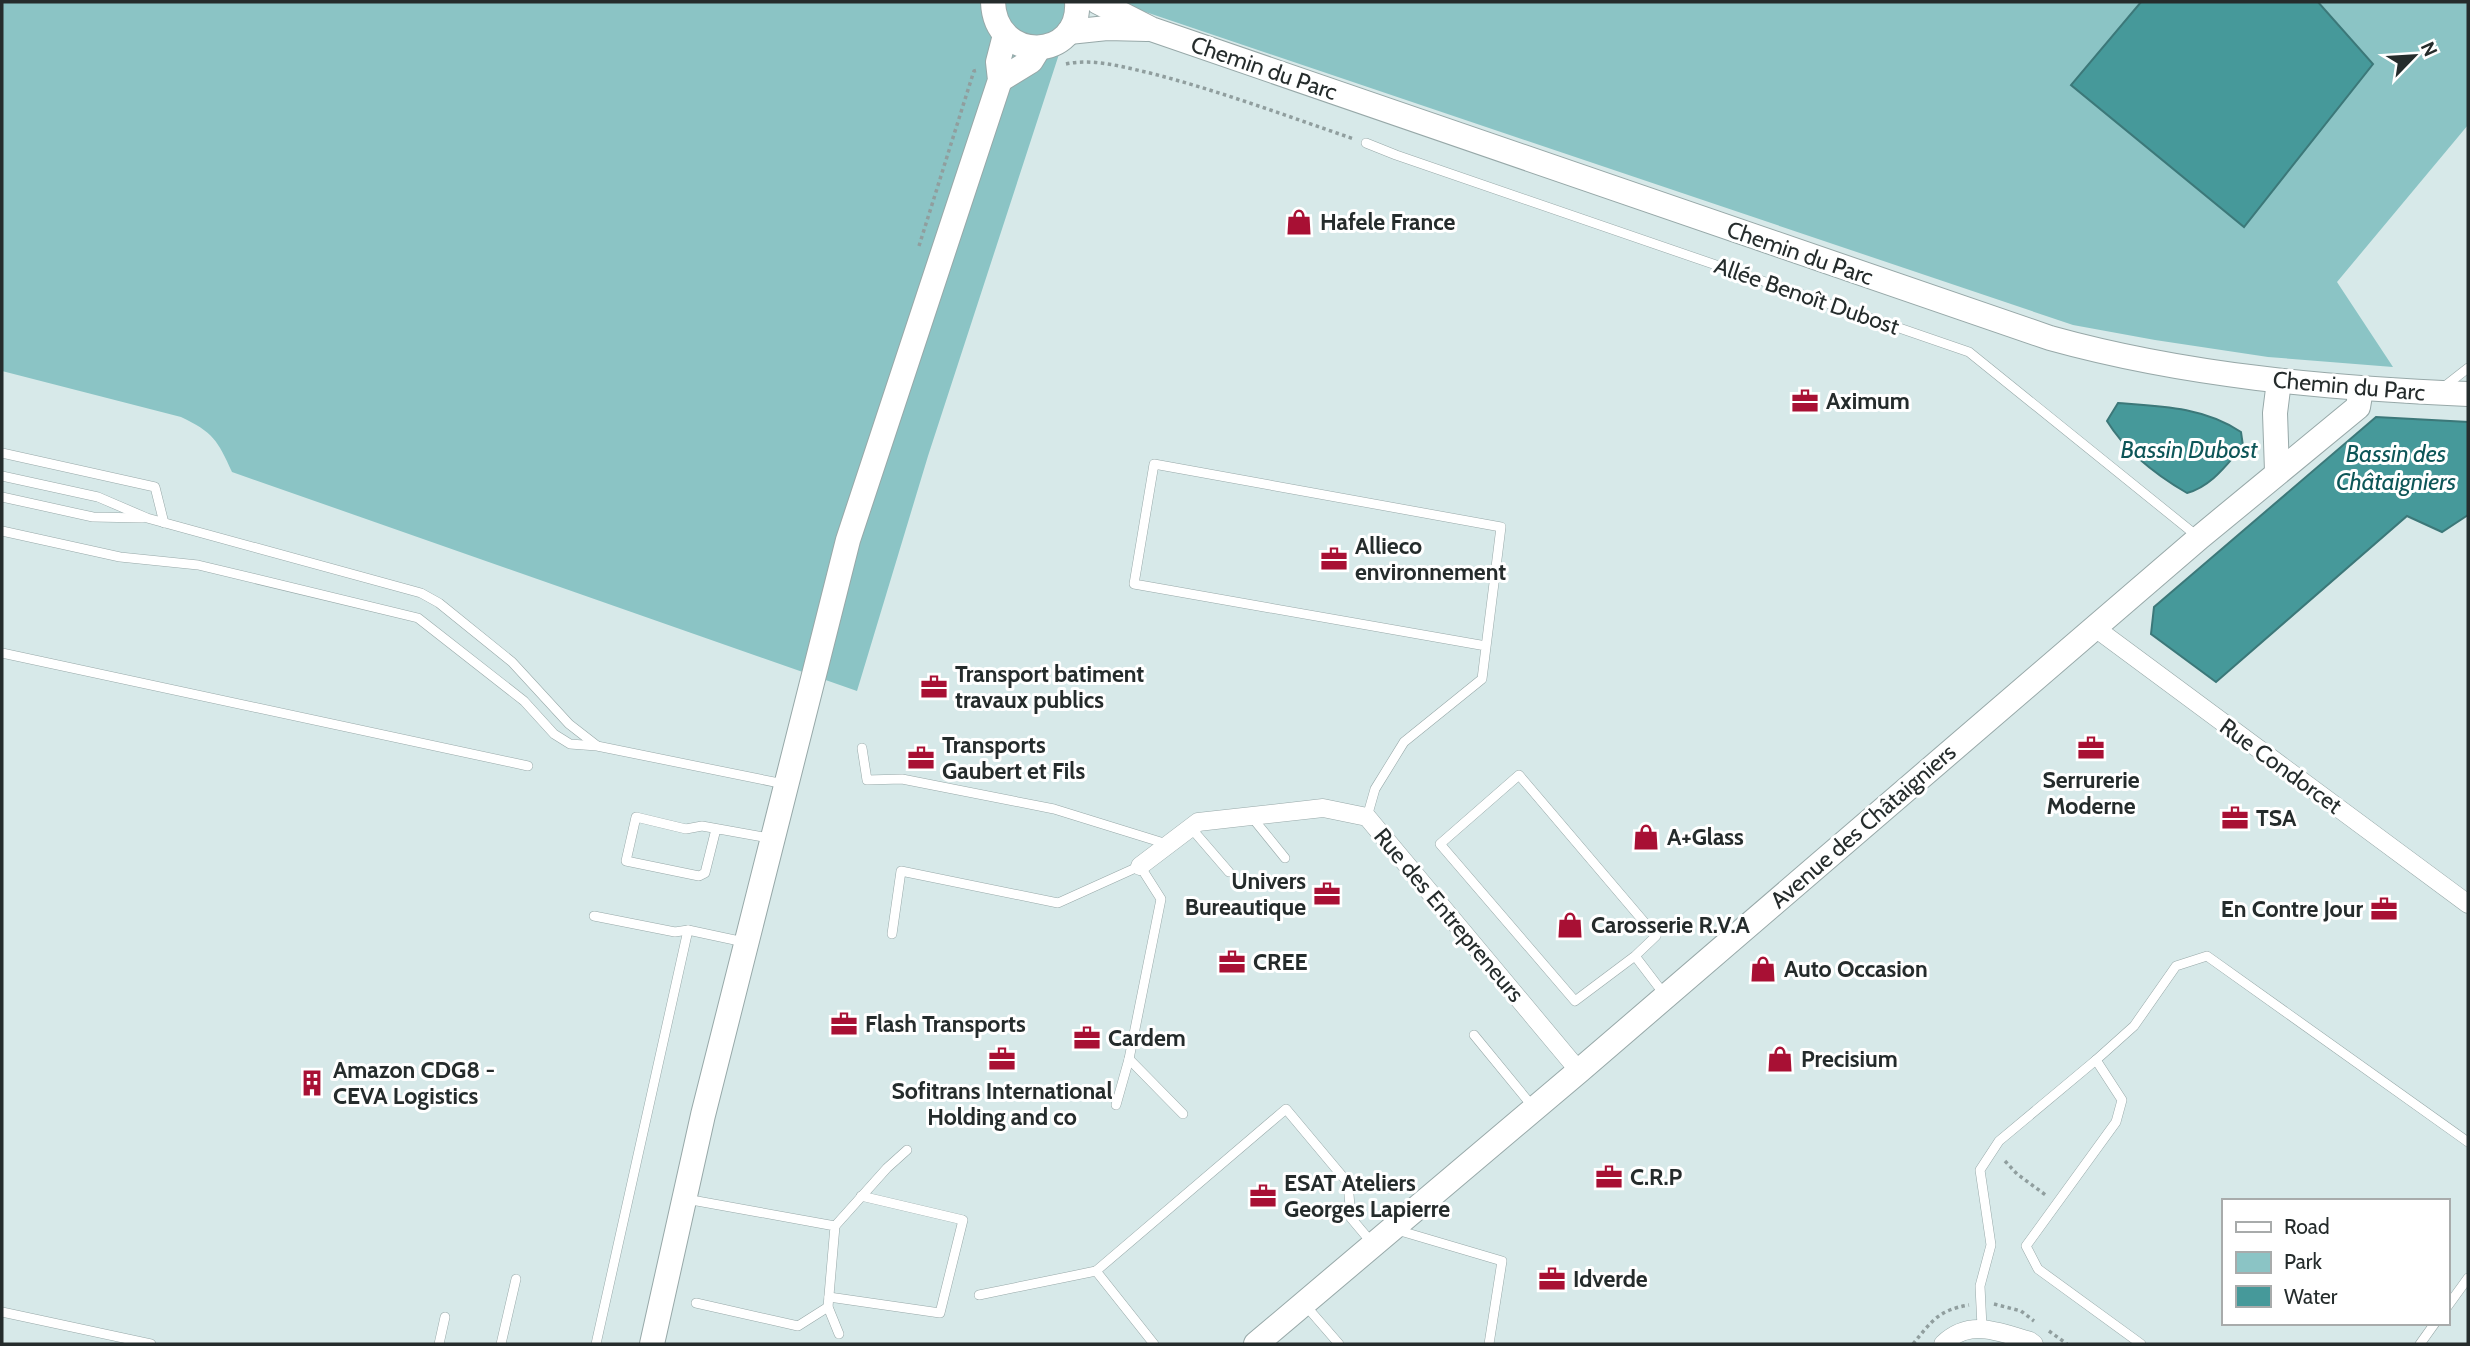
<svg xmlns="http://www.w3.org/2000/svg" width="2470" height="1346" viewBox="0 0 2470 1346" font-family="Cabin,sans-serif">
	<rect width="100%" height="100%" fill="#d7e9e9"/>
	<g fill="#8bc4c5">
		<path d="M 2,2 L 1076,2 L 928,456 L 857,691 L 232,472 C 218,441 213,432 181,417 L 2,371 Z"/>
		<path d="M 1116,2 L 2468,2 L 2468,125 L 2337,282 L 2393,367 L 2268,357 L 2155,340 L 2073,325 Z"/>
	</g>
	<g fill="#46999a" stroke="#3c7879" stroke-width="2">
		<path d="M 2141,2 L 2318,2 L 2373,64 L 2244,227 L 2071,85 Z"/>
		<path d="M 2118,403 C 2160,406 2204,407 2241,432 L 2243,446 C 2226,465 2212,486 2187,493 C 2156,475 2126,452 2107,421 Z"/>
		<path d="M 2376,417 L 2468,422 L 2468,515 L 2442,532 L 2407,516 L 2216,682 L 2151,634 L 2154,607 Z"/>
	</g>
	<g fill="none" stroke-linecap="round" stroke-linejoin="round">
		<g stroke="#97a8a8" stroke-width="10">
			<g id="lane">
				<path d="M 1366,143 L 1396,155 L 1969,352 L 2197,536"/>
				<path d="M 2445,386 L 2468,368"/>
				<path d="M 2,453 L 155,487 L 164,523"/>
				<path d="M 2,476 L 98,497 L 147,518 L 421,593 L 439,603 L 512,662 L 569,724 L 596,745"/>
				<path d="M 2,497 L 93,517 L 142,518"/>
				<path d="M 2,531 L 120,557 L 198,565 L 418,618 L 524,701 L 554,734 L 570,744 L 597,746 L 784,784"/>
				<path d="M 2,653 L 528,766"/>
				<path d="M 862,748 L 867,780 L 902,779 L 1054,809 L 1167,844"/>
				<path d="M 1251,816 L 1285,858"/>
				<path d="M 1367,817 L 1375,789 L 1404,742 L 1482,679 L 1501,527 L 1154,464 L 1134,584 L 1486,646"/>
				<path d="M 1191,828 L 1229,872"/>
				<path d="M 716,829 L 705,873 L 699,876 L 626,861 L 636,817 L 686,829 L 702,826 L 769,838"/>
				<path d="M 594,916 L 675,932 L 688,930"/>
				<path d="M 892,934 L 901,871 L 1058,903 L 1140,866 L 1161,899 L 1129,1059 L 1183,1114"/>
				<path d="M 1635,956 L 1575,1001 L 1440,844 L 1519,775 L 1656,936 L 1635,956 L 1664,994"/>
				<path d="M 1474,1035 L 1533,1107"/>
				<path d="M 2096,1060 L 2122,1100 L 2116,1122 L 2026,1246 L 2038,1269 L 2141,1344"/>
				<path d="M 1116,1105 L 1129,1059"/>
				<path d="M 686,1199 L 835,1226 L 828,1307 L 839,1334"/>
				<path d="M 835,1226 L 887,1168 L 907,1150"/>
				<path d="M 1397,1230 L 1502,1261 L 1489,1344"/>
				<path d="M 1096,1271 L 1286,1109 L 1348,1183 L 1351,1218 L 1372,1243"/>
				<path d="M 979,1295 L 1096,1271 L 1154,1344"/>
				<path d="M 829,1297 L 940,1313 L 963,1220 L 861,1196"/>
				<path d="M 696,1303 L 798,1326 L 828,1307"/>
				<path d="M 1306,1306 L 1339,1344"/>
				<path d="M 2447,1307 L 2468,1278"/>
				<path d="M 2,1312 L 151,1344"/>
				<path d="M 1982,1327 L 1980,1286 L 1991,1245 L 1980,1170 L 1999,1141 L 2096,1060 L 2134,1026 L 2176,966 L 2207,956 L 2468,1142"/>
				<path d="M 439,1344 L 445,1317"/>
				<path d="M 501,1344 L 516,1279"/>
				<path d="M 596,1344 L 688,930 L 744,942"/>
				<path d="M 2420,1344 L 2435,1323"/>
			</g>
		</g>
		<g stroke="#97a8a8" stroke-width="19">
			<g id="street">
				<path d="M 2094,627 L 2468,904"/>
				<path d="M 1140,866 L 1198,822 L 1323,808 L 1367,817 L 1579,1071"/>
				<path d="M 1943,1344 C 1970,1318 1998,1332 2030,1341 L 2034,1344"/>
			</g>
		</g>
		<g stroke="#97a8a8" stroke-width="26">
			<g id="secondary">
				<path d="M 993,2 C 995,64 1081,61 1077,2"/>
				<path d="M 1098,2 L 1151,29 L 2050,338 C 2187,376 2327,388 2468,394"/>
				<path d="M 1069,32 L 1107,28 L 1147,29"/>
				<path d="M 1000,80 L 1031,61 L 1039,48"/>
				<path d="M 2277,471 L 2275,413 L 2279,381"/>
				<path d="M 652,1344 L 703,1115 L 848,540 L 1000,80 L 998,62 L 1005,35"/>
				<path d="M 1256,1344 L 1579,1071 L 2199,538 L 2358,407 L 2361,389"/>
			</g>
		</g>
		<g stroke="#909e9e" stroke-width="3.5" stroke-dasharray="3.5 3.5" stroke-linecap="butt">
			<path d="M 1066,64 C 1093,58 1123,67 1150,73 C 1220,91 1287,116 1354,139"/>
			<path d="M 919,246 L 972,77 L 974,71 L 978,70"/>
			<path d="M 2005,1161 L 2017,1174 L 2047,1196"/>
			<path d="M 1994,1304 L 2021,1311 L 2034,1321"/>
			<path d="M 2049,1331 L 2067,1344"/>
			<path d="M 1913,1344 C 1931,1322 1938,1310 1969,1305"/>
		</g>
		<use href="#lane" stroke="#fff" stroke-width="9"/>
		<use href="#street" stroke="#fff" stroke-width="18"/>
		<use href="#secondary" stroke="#fff" stroke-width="24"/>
	</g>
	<defs>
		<g id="shop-bare" transform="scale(2.1)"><path d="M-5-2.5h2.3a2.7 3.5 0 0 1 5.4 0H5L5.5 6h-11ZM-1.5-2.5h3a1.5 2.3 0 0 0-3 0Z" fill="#a81034" stroke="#fff" stroke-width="2.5" paint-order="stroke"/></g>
		<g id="office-bare" transform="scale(2.1)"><path d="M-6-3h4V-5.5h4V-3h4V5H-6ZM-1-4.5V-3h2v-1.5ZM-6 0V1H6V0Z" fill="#a81034" stroke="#fff" stroke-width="2.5" paint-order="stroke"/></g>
		<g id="building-bare" transform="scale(2.1)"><path d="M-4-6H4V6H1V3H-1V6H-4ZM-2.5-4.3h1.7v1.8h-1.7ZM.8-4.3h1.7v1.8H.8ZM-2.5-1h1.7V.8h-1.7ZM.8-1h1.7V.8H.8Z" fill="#a81034" stroke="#fff" stroke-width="2.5" paint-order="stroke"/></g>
	</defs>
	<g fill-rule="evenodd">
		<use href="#shop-bare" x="1299" y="222"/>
		<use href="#office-bare" x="1805" y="401"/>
		<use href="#office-bare" x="1334" y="559"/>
		<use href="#office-bare" x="934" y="687"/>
		<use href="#office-bare" x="2091" y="748"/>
		<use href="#office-bare" x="921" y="758"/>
		<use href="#office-bare" x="2235" y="818"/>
		<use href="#shop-bare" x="1646" y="837"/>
		<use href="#office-bare" x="1327" y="894"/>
		<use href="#office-bare" x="2384" y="909"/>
		<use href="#shop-bare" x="1570" y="925"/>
		<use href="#office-bare" x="1232" y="962"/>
		<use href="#shop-bare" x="1763" y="969"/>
		<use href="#office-bare" x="844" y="1024"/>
		<use href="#office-bare" x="1087" y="1038"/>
		<use href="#office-bare" x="1002" y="1059"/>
		<use href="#shop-bare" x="1780" y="1059"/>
		<use href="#building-bare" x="312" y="1083"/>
		<use href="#office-bare" x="1609" y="1177"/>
		<use href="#office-bare" x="1263" y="1196"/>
		<use href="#office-bare" x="1552" y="1279"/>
	</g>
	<g text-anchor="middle" stroke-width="6" stroke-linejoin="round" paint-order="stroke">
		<g font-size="23" fill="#252c2c" stroke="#fff">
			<text transform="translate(1264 68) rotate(19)" y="8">Chemin du Parc</text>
			<text transform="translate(1800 253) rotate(19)" y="8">Chemin du Parc</text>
			<text transform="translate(1807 296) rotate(19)" y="8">Allée Benoît Dubost</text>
			<text transform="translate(2349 386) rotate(5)" y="8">Chemin du Parc</text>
			<text transform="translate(2281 766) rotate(36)" y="8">Rue Condorcet</text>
			<text transform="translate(1863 826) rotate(-41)" y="8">Avenue des Châtaigniers</text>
			<text transform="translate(1449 915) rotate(50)" y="8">Rue des Entrepreneurs</text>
		</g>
		<g font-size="23" font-weight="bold" fill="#252c2c" stroke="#fff" text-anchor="start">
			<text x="1320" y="230">Hafele France</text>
			<text x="1826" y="409">Aximum</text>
			<text x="1355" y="554">Allieco<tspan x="1355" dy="26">environnement</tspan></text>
			<text x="955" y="682">Transport batiment<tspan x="955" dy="26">travaux publics</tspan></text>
			<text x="942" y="753">Transports<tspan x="942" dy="26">Gaubert et Fils</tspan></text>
			<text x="2091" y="788" text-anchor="middle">Serrurerie<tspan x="2091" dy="26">Moderne</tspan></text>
			<text x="2256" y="826">TSA</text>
			<text x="1667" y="845">A+Glass</text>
			<text x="1306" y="889" text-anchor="end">Univers<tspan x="1306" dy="26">Bureautique</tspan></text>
			<text x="2363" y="917" text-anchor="end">En Contre Jour</text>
			<text x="1591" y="933">Carosserie R.V.A</text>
			<text x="1253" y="970">CREE</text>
			<text x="1784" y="977">Auto Occasion</text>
			<text x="865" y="1032">Flash Transports</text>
			<text x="1108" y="1046">Cardem</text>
			<text x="1801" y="1067">Precisium</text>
			<text x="333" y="1078">Amazon CDG8 -<tspan x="333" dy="26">CEVA Logistics</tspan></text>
			<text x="1002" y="1099" text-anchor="middle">Sofitrans International<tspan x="1002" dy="26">Holding and co</tspan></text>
			<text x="1630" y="1185">C.R.P</text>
			<text x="1284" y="1191">ESAT Ateliers<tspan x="1284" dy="26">Georges Lapierre</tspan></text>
			<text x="1573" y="1287">Idverde</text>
		</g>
		<g font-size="24" font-style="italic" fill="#0d5658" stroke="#fff">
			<text x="2189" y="458">Bassin Dubost</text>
			<text x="2396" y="462">Bassin des<tspan x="2396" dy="28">Châtaigniers</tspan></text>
		</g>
	</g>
	<rect width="2470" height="1346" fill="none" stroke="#252c2c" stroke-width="7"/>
	<rect x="2222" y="1199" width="228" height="126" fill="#ffffff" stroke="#a8abab" stroke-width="2"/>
	<rect x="2236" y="1222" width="35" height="10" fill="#ffffff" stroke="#a8abab" stroke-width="2"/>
	<text x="2284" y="1234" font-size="21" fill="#252c2c">Road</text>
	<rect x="2236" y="1252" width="35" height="21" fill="#8bc4c5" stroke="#a8abab" stroke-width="2"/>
	<text x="2284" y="1269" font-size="21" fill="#252c2c">Park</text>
	<rect x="2236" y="1286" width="35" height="21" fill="#46999a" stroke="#a8abab" stroke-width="2"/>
	<text x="2284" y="1304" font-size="21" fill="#252c2c">Water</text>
	<g transform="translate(2414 56) rotate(65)" stroke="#ffffff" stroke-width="5" paint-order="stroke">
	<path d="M0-5L12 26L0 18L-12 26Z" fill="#252c2c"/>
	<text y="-10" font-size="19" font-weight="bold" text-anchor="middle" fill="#252c2c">N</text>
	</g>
</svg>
